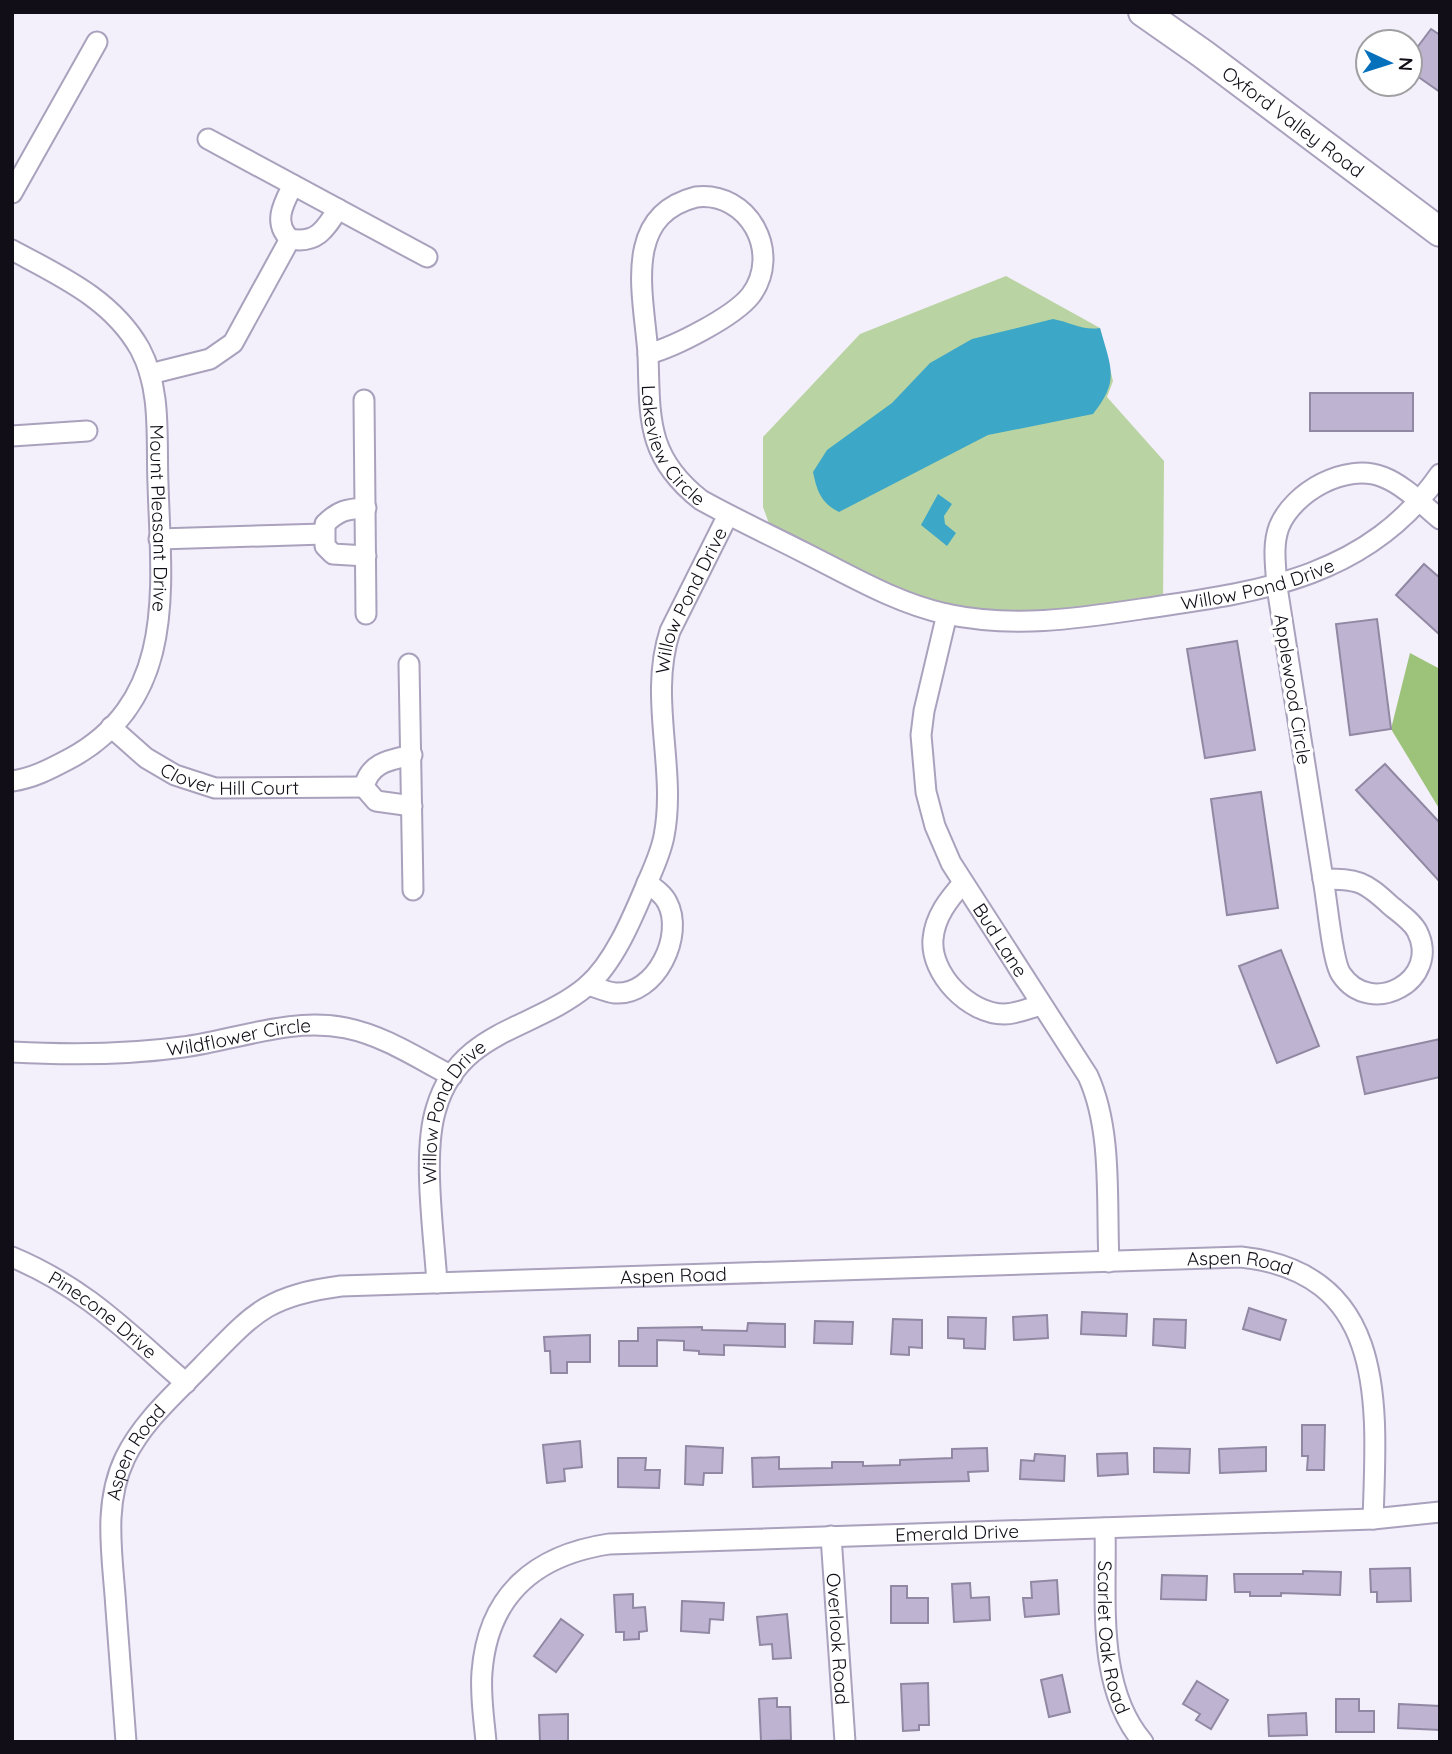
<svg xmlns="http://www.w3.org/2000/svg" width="1452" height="1754" viewBox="0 0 1452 1754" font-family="Quicksand,sans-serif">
	<rect width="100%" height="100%" fill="#f3effb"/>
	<path fill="#b9d4a2" d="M 1006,276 L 1100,328 L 1113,381 L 1107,397 L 1164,461 L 1163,606 L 1066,620 L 947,614 L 774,537 L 763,507 L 763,437 L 860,334 Z"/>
	<path fill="#9dc37a" d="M 1410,653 L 1440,669 L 1440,810 L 1391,729 Z"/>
	<g fill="#3ca7c7">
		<path d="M 1053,319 C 1070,322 1083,331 1100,328 C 1111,368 1120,380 1093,414 L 988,435 L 839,512 C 821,503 817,491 813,472 L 827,450 L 892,403 L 930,363 L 972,339 Z"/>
		<path d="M 938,494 L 952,504 L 944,516 L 945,524 L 956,533 L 947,546 L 921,525 Z"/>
	</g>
	<g fill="#beb4d1" stroke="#9188a3" stroke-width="2">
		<path d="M 1431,29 L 1440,35 L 1440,92 L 1410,71 L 1410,57 Z"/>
		<rect x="1310" y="393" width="103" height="38"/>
		<path d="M 1424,564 L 1440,578 L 1440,635 L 1396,595 Z"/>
		<path d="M 1377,619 L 1391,729 L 1350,735 L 1336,624 Z"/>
		<path d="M 1237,641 L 1255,750 L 1205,758 L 1187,649 Z"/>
		<path d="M 1385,764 L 1440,823 L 1440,882 L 1356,790 Z"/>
		<path d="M 1261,792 L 1278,908 L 1227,915 L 1211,799 Z"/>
		<path d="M 1281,950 L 1319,1046 L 1277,1063 L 1239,966 Z"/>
		<path d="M 1440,1039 L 1440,1077 L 1365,1094 L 1357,1057 Z"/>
		<path d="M 1249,1308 L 1286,1320 L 1280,1340 L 1243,1329 Z"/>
		<path d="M 1082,1312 L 1127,1314 L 1126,1336 L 1081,1334 Z"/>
		<path d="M 1047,1315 L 1048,1338 L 1014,1340 L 1013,1317 Z"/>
		<path d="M 948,1317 L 986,1318 L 985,1349 L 964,1348 L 964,1339 L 948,1338 Z"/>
		<path d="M 893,1319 L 922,1320 L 922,1348 L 909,1347 L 909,1355 L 891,1354 Z"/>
		<path d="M 1154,1319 L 1186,1320 L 1185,1348 L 1153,1345 Z"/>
		<path d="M 815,1321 L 853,1322 L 852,1344 L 814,1343 Z"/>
		<path d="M 748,1323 L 785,1324 L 785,1347 L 724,1345 L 724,1355 L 699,1354 L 699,1351 L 684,1350 L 684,1341 L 657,1340 L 657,1366 L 619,1366 L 619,1341 L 638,1341 L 638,1328 L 702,1327 L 702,1330 L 747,1331 Z"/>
		<path d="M 590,1335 L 590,1362 L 567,1362 L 567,1373 L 551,1373 L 550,1351 L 545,1351 L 544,1337 Z"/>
		<path d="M 1302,1425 L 1325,1425 L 1324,1470 L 1307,1470 L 1308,1456 L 1302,1456 Z"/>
		<path d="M 580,1441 L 582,1467 L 564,1469 L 565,1481 L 547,1483 L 543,1445 Z"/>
		<path d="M 686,1446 L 723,1448 L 722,1473 L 704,1473 L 703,1485 L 685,1484 Z"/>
		<path d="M 1266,1447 L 1266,1471 L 1220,1473 L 1219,1449 Z"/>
		<path d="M 987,1448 L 988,1471 L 968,1472 L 969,1481 L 753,1487 L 752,1458 L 779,1457 L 779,1469 L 832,1468 L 832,1462 L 863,1462 L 863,1466 L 900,1465 L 900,1460 L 952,1458 L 952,1449 Z"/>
		<path d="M 1154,1448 L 1190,1449 L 1189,1473 L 1154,1472 Z"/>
		<path d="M 1127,1453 L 1128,1474 L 1098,1476 L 1097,1454 Z"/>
		<path d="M 1035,1454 L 1065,1456 L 1064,1481 L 1020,1479 L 1021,1460 L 1034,1461 Z"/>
		<path d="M 618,1458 L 646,1458 L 645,1470 L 660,1470 L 659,1488 L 618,1487 Z"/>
		<path d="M 1410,1568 L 1411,1601 L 1377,1602 L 1377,1592 L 1371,1592 L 1370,1569 Z"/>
		<path d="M 1303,1571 L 1341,1572 L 1340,1595 L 1281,1593 L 1281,1596 L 1250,1596 L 1250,1592 L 1235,1592 L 1234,1574 L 1303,1574 Z"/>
		<path d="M 1162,1575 L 1207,1576 L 1206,1600 L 1161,1599 Z"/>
		<path d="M 1057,1580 L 1059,1614 L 1025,1617 L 1023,1598 L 1032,1598 L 1031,1582 Z"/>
		<path d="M 970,1583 L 971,1598 L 989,1597 L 990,1620 L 954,1622 L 952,1584 Z"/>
		<path d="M 891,1586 L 907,1586 L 907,1598 L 928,1598 L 928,1623 L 891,1623 Z"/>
		<path d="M 633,1594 L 633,1608 L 645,1607 L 647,1631 L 639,1632 L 639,1639 L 624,1640 L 624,1632 L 616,1632 L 614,1595 Z"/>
		<path d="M 682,1601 L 724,1603 L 723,1620 L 710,1619 L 709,1633 L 681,1631 Z"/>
		<path d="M 787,1614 L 791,1658 L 773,1659 L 772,1644 L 760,1645 L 757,1617 Z"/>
		<path d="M 561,1619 L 583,1635 L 556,1672 L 534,1656 Z"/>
		<path d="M 1062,1675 L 1070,1712 L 1049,1717 L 1041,1680 Z"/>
		<path d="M 1197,1681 L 1228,1700 L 1211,1729 L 1196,1720 L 1200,1714 L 1183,1704 Z"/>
		<path d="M 928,1683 L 929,1725 L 919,1725 L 919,1730 L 903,1731 L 901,1684 Z"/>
		<path d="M 777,1698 L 777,1707 L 790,1707 L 791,1740 L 761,1741 L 759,1699 Z"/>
		<path d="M 1336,1699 L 1359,1699 L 1359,1711 L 1374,1711 L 1374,1732 L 1336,1732 Z"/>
		<path d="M 1399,1704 L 1440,1706 L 1440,1730 L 1398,1728 Z"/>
		<path d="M 1306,1713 L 1307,1735 L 1269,1736 L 1268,1715 Z"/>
		<path d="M 568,1714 L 568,1741 L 540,1742 L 539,1715 Z"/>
	</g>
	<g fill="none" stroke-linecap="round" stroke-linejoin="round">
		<g stroke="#aaa1bd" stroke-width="23">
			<g id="street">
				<path d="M 208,139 L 427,257"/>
				<path d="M 293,185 C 284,203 272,222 290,239 C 316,244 325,230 338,209"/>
				<path d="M 12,193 L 97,42"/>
				<path d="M 696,197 C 749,191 782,253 751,295 C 734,317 674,347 648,354 C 644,296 621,216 696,197 Z"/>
				<path id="s1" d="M 12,250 C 60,276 112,299 140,349 C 162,390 156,439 158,484 C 161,586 178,699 71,758 C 52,768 34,778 12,781"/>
				<path id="s2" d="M 648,354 C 650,418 646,457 701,500 C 735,519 770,535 805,553 C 851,576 896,603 946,614 C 1013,628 1075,619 1141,609 C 1258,592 1367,579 1440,474"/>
				<path d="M 150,374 L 210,359 L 233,343 L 290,239"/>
				<path d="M 364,400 L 366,614"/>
				<path d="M 12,436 L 87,431"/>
				<path d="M 366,508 C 347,509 339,510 325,524 L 325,546 L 333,554 L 366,556"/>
				<path d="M 159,539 L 324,534"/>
				<path id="s3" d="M 947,614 L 924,711 L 921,735 L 926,792 L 935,826 L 951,863 L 1088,1076 C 1113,1131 1106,1202 1109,1262"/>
				<path d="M 409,664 L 413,890"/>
				<path id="s4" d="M 111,727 L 146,758 L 175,775 L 215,788 L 364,787"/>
				<path d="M 412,755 C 390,760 370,762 364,787 L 376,801 L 412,806"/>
				<path d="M 1323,879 L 1277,587 C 1276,567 1272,546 1279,527 C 1293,492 1346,462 1383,477 C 1404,485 1423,505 1440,519"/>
				<path d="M 1323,879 C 1358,879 1364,881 1390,905 C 1398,912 1412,921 1417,931 C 1442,980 1371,1019 1341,974 C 1332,961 1327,898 1323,879 Z"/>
				<path d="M 963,883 C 949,899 935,916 933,939 C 930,974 969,1014 1004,1014 C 1017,1014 1029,1008 1041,1005"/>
				<path d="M 588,985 C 596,987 606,992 615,993 C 656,996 685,935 667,902 C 663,894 654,888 647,883"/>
				<path id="s5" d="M 12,1052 C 69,1055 126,1055 183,1047 C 237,1040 290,1017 346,1028 C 385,1036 417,1058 452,1076"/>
				<path id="s6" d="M 12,1257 C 86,1288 127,1332 186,1383"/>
				<path id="s7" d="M 437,1283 C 434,1234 422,1154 436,1109 C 459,1029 533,1031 587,986 C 615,962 634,914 648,881 C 654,867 661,852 664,836 C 677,769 648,698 670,631 L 728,515"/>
				<path id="s8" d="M 1105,1528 C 1107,1597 1095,1686 1143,1742"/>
				<path id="s9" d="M 831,1536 L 845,1742"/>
				<path id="s10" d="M 126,1742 C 123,1698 119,1654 116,1609 C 113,1558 102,1506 125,1458 C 143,1421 175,1394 203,1365 C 254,1313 266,1296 341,1286 L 1241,1257 C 1388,1273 1377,1404 1373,1519"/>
				<path id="s11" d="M 486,1742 C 484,1719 480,1695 482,1672 C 488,1594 536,1555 609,1544 L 1373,1519 L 1440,1512"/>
			</g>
		</g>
		<g stroke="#aaa1bd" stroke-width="32">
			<g id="secondary">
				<path id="s12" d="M 1143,12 L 1203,54 L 1440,232"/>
			</g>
		</g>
		<use href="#street" stroke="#fff" stroke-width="19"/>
		<use href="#secondary" stroke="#fff" stroke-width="28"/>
	</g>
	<g text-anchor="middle" stroke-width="7" stroke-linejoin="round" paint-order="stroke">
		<g font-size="19" fill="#110e17" stroke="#fff">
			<text dy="7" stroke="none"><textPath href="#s12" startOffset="186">Oxford Valley Road</textPath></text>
			<text dy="7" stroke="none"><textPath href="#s2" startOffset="98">Lakeview Circle</textPath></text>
			<text dy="7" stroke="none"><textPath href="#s1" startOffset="336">Mount Pleasant Drive</textPath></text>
			<text dy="7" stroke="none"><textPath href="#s2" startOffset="749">Willow Pond Drive</textPath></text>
			<text dy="7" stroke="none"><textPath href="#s7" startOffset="788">Willow Pond Drive</textPath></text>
			<text transform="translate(1293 689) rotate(81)" y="7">Applewood Circle</text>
			<text dy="7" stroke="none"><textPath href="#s4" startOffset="136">Clover Hill Court</textPath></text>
			<text dy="7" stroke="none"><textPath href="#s3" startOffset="348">Bud Lane</textPath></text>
			<text dy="7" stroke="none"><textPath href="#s5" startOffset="228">Wildflower Circle</textPath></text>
			<text dy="7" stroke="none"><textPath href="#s7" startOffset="178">Willow Pond Drive</textPath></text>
			<text dy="7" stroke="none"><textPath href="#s10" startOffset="1472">Aspen Road</textPath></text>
			<text dy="7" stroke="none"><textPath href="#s10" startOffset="905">Aspen Road</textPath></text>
			<text dy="7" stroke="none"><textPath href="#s6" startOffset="108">Pinecone Drive</textPath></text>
			<text dy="7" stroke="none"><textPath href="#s10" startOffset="296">Aspen Road</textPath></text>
			<text dy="7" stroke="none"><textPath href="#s11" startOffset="616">Emerald Drive</textPath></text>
			<text dy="7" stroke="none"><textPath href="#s8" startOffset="110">Scarlet Oak Road</textPath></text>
			<text dy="7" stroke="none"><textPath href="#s9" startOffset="103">Overlook Road</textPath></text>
		</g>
	</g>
	<rect width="1452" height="1754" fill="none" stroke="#110e17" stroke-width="28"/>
	<g transform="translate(1389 63) rotate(94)"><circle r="33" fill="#ffffff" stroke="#a09fa2" stroke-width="2"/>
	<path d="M0-5L12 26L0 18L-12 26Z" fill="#0571bc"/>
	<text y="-10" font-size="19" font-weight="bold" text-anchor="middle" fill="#110e17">N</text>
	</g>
</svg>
